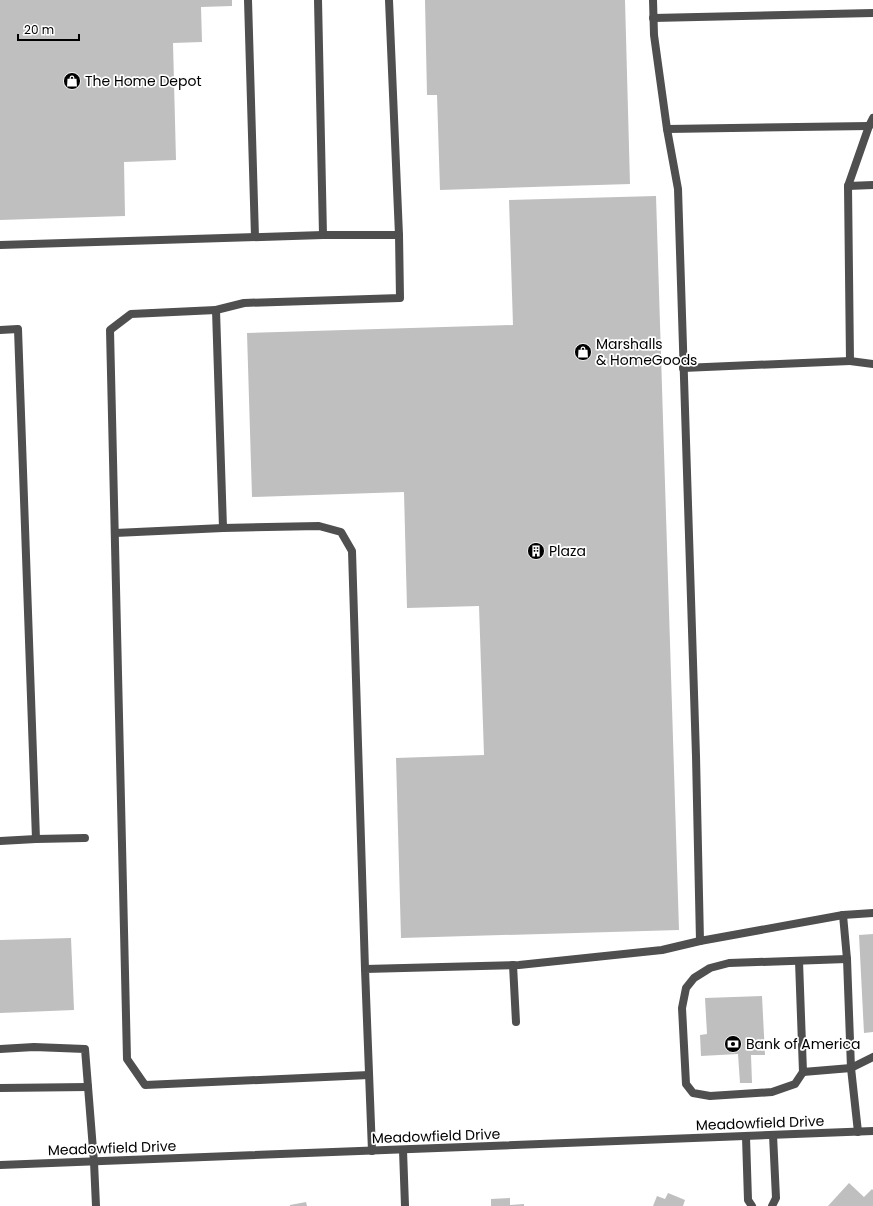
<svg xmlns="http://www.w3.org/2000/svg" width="873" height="1206" viewBox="0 0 873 1206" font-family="Poppins,sans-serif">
	<rect width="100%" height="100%" fill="#fff"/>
	<g fill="#bfbfbf">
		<path d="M 0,0 L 232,0 L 232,6 L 201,7 L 202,42 L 173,43 L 176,160 L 124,162 L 125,216 L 0,220 Z"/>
		<path d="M 425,0 L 625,0 L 630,184 L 440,190 L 437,95 L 427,95 Z"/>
		<path d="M 656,196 L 679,930 L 401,938 L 396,758 L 484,755 L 479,606 L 407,608 L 404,492 L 252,497 L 247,333 L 513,325 L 509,200 Z"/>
		<path d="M 873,934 L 873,1032 L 864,1033 L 859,935 Z"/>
		<path d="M 71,938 L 74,1010 L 0,1013 L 0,940 Z"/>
		<path d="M 762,996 L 765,1055 L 751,1055 L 752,1083 L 740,1083 L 738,1054 L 701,1056 L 700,1035 L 707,1034 L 705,998 Z"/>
		<path d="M 849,1183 L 864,1197 L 872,1189 L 873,1190 L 873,1206 L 828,1206 Z"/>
		<path d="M 668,1193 L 685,1200 L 683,1206 L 653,1206 L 657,1196 L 665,1199 Z"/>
		<path d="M 510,1198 L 510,1205 L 524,1204 L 524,1206 L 491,1206 L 491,1199 Z"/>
		<path d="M 306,1202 L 307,1206 L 290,1206 L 290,1205 Z"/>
	</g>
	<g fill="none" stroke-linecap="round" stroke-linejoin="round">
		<g stroke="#4f4f4f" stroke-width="8">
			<path d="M 248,0 L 255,237"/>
			<path d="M 318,0 L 323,235 L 399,235"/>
			<path d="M 653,0 L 654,35 L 667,129 L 869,126"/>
			<path d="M 653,18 L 873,13"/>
			<path d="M 873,118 L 869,126 L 848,186 L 850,361 L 873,364"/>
			<path d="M 667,129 L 678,189 L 696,756 L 700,941 L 843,915 L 873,913"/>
			<path d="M 848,186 L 873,185"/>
			<path d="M 0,245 L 323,235"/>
			<path d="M 216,310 L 131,314 L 110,330 L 127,1059 L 145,1085 L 369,1075"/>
			<path d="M 0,330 L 18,329 L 36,839"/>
			<path d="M 683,368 L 850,361"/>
			<path d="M 115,533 L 223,528"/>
			<path d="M 0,841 L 36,839 L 85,838"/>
			<path d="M 843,915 L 847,959 L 851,1068 L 858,1132"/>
			<path d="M 799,961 L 803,1072 L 851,1068 L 873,1057"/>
			<path d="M 513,965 L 516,1022"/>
			<path d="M 365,969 L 352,551 L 341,532 L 319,526 L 223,528 L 216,310 L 244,303 L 400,298 L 399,235 L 389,0"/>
			<path d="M 0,1049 L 34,1047 L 85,1049 L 94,1162"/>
			<path d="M 803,1072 L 795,1084 L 772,1092 L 710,1096 L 693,1093 L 686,1084 L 682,1008 L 686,988 L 694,978 L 710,968 L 729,963 L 847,959"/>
			<path d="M 0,1088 L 88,1087"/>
			<path d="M 372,1151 L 365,969 L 519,965 L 662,950 L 700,941"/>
		</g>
		<g stroke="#4f4f4f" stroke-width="8">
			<path d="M 746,1137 L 748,1200 L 752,1206"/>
			<path d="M 403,1150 L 405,1206"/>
			<path d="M 94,1162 L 96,1206"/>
			<path d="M 0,1165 L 873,1131"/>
			<path d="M 772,1206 L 776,1198 L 773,1135"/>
		</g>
	</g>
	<defs>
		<g id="shop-disc" transform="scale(0.9)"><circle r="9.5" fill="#000" stroke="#fff"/><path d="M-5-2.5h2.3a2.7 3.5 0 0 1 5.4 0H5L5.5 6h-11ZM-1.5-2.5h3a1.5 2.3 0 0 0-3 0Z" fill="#fff"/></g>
		<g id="building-disc" transform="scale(0.9)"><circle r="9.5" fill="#000" stroke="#fff"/><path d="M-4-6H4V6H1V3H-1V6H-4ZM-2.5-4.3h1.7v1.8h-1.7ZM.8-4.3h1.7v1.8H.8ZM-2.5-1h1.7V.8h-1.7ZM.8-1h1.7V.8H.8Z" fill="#fff"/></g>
		<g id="bank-disc" transform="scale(0.9)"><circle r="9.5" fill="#000" stroke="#fff"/><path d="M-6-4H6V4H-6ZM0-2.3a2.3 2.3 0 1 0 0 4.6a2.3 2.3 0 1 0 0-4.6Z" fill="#fff"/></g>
	</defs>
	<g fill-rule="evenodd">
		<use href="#shop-disc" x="72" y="81"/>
		<use href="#shop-disc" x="583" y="352"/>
		<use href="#building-disc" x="536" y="551"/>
		<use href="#bank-disc" x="733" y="1044"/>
	</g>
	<g text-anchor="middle" stroke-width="3.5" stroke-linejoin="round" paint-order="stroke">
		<g font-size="14" fill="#000" stroke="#fff" text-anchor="start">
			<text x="85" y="86">The Home Depot</text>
			<text x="596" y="349">Marshalls<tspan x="596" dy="16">&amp; HomeGoods</tspan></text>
			<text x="549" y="556">Plaza</text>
			<text x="746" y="1049">Bank of America</text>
		</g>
		<g font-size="14" fill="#000" stroke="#fff">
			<text transform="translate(760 1123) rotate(-2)" y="5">Meadowfield Drive</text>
			<text transform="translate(436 1136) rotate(-2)" y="5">Meadowfield Drive</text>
			<text transform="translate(112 1148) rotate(-2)" y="5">Meadowfield Drive</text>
		</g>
	</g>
	<path d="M18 34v6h61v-6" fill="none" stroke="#000000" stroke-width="2"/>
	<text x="24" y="34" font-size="12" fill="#000000" stroke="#ffffff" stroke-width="3" paint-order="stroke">20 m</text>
</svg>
